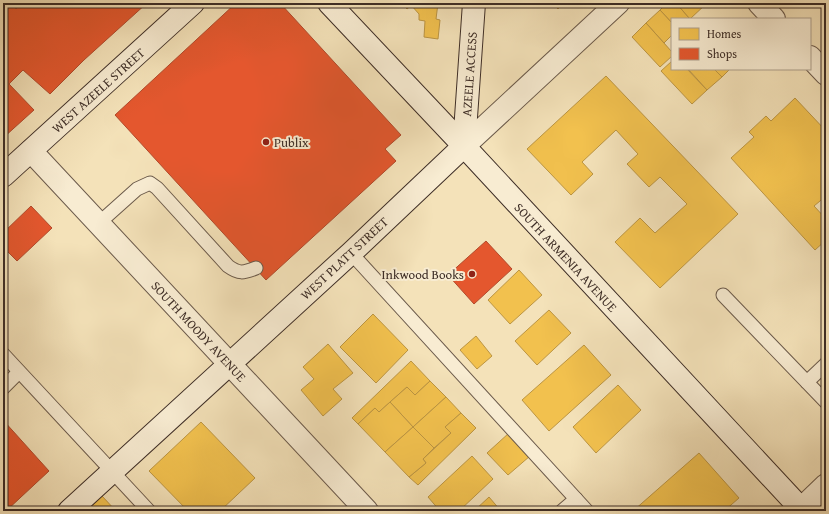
<svg xmlns="http://www.w3.org/2000/svg" width="829" height="514" viewBox="0 0 829 514" font-family="'Gentium Book Plus',serif">
	<rect width="100%" height="100%" fill="#f4e2b9"/>
	<filter id="stains"><feTurbulence type="fractalNoise" baseFrequency=".005" numOctaves="4"/><feColorMatrix values="0 0 0 0 .2 0 0 0 0 .09 0 0 0 0 .02 0 0 0 .5 -.17"/></filter>
	<radialGradient id="worn" r=".72"><stop offset=".6" stop-color="#630" stop-opacity="0"/><stop offset="1" stop-color="#630" stop-opacity=".3"/></radialGradient>
	<g fill="#f2c14e" stroke="#bc9542">
		<path d="M 401,3 L 414,3 L 407,9 Z"/>
		<path d="M 414,3 L 438,3 L 436,19 L 440,20 L 438,39 L 424,37 L 425,21 L 419,20 L 419,14 L 411,5 Z"/>
		<path d="M 552,3 L 563,3 L 558,9 Z"/>
		<path d="M 667,3 L 676,3 L 690,19 L 672,19 L 672,23 L 660,10 Z"/>
		<path d="M 676,3 L 707,3 L 690,19 Z"/>
		<path d="M 819,3 L 826,3 L 826,11 Z"/>
		<path d="M 660,10 L 672,23 L 672,35 L 664,43 L 646,23 Z"/>
		<path d="M 646,23 L 672,52 L 672,56 L 660,67 L 632,37 Z"/>
		<path d="M 672,61 L 672,69 L 687,69 L 707,90 L 692,104 L 661,71 Z"/>
		<path d="M 688,69 L 714,69 L 722,77 L 707,90 Z"/>
		<path d="M 714,69 L 730,69 L 722,77 Z"/>
		<path d="M 606,76 L 738,214 L 660,288 L 615,242 L 640,218 L 655,233 L 687,204 L 660,177 L 649,187 L 627,164 L 638,154 L 616,130 L 582,162 L 593,174 L 571,195 L 527,149 Z"/>
		<path d="M 795,98 L 826,131 L 826,196 L 814,206 L 826,219 L 826,240 L 815,250 L 731,158 L 754,137 L 749,132 L 766,116 L 771,121 Z"/>
		<path d="M 519,270 L 542,295 L 510,324 L 488,300 Z"/>
		<path d="M 549,310 L 571,333 L 537,365 L 515,341 Z"/>
		<path d="M 373,314 L 408,350 L 376,383 L 340,347 Z"/>
		<path d="M 476,336 L 492,356 L 477,369 L 460,350 Z"/>
		<path d="M 328,344 L 353,373 L 333,389 L 342,399 L 323,416 L 301,390 L 314,379 L 303,367 Z"/>
		<path d="M 584,345 L 611,375 L 549,431 L 522,400 Z"/>
		<path d="M 411,361 L 430,381 L 415,395 L 407,387 L 379,412 L 375,408 L 358,424 L 352,418 Z"/>
		<path d="M 430,381 L 446,397 L 413,427 L 390,402 L 407,387 L 415,395 Z"/>
		<path d="M 618,385 L 641,410 L 596,453 L 573,427 Z"/>
		<path d="M 446,397 L 461,413 L 445,427 L 451,433 L 434,448 L 413,427 Z"/>
		<path d="M 390,402 L 413,427 L 385,452 L 358,424 L 375,408 L 379,412 Z"/>
		<path d="M 461,413 L 476,428 L 418,485 L 409,477 L 426,463 L 423,459 L 451,433 L 445,427 Z"/>
		<path d="M 201,422 L 255,478 L 220,511 L 188,511 L 149,471 Z"/>
		<path d="M 413,427 L 434,448 L 423,459 L 426,463 L 409,477 L 385,452 Z"/>
		<path d="M 509,433 L 530,456 L 508,475 L 487,453 Z"/>
		<path d="M 699,453 L 739,498 L 724,511 L 633,511 Z"/>
		<path d="M 472,456 L 493,479 L 459,511 L 440,511 L 428,497 Z"/>
		<path d="M 102,496 L 116,511 L 85,511 Z"/>
		<path d="M 489,497 L 501,511 L 474,511 Z"/>
	</g>
	<g fill="#e4572e" stroke="#b24a2c">
		<path d="M 3,3 L 10,3 L 16,9 L 22,3 L 147,3 L 84,60 L 50,94 L 23,70 L 9,84 L 34,110 L 3,138 Z"/>
		<path d="M 236,3 L 280,3 L 401,135 L 385,149 L 396,161 L 266,280 L 115,115 Z"/>
		<path d="M 31,206 L 52,228 L 17,261 L 3,247 L 3,233 Z"/>
		<path d="M 486,241 L 512,269 L 474,304 L 448,275 Z"/>
		<path d="M 3,420 L 49,471 L 6,511 L 3,511 Z"/>
	</g>
	<g fill="none" stroke-linecap="round" stroke-linejoin="round">
		<g stroke="#6b5a4b" stroke-width="15">
			<g id="service">
				<path d="M 99,223 L 137,189 L 150,183 L 157,188 L 228,266 C 239,274 243,273 256,268"/>
				<path d="M 351,253 L 587,511"/>
				<path d="M 723,295 L 826,402"/>
				<path d="M 3,354 L 149,511"/>
				<path d="M 807,382 L 826,364"/>
				<path d="M 3,388 L 19,372"/>
				<path d="M 562,511 L 576,499"/>
			</g>
		</g>
		<g stroke="#6b5a4b" stroke-width="24">
			<g id="minor">
				<path d="M 759,3 L 774,19"/>
				<path d="M 810,57 L 826,74"/>
				<path d="M 464,146 L 618,3"/>
				<path d="M 31,151 L 367,511"/>
				<path d="M 801,509 L 826,485"/>
			</g>
		</g>
		<g stroke="#3d2d26" stroke-width="24">
			<g id="secondary">
				<path d="M 329,3 L 464,146 L 803,511"/>
				<path d="M 464,146 L 474,3"/>
				<path d="M 3,176 L 193,3"/>
				<path d="M 69,511 L 351,253 L 464,146"/>
			</g>
		</g>
		<use href="#service" stroke="#f8ecd2" stroke-width="13"/>
		<use href="#minor" stroke="#f8ecd2" stroke-width="22"/>
		<use href="#secondary" stroke="#f8ecd2" stroke-width="22"/>
	</g>
	<g fill="#8f2418" stroke="#f8ecd2" stroke-width="1.5">
		<circle cx="266" cy="142" r="4"/>
		<circle cx="472" cy="274" r="4"/>
	</g>
	<g text-anchor="middle" stroke-width="4" stroke-linejoin="round" paint-order="stroke">
		<g font-size="13" fill="#3d2d26" stroke="#f8ecd2">
			<text transform="translate(469 74) rotate(-86)" y="5">AZEELE ACCESS</text>
			<text transform="translate(98 90) rotate(-42)" y="5">WEST AZEELE STREET</text>
			<text transform="translate(566 257) rotate(47)" y="5">SOUTH ARMENIA AVENUE</text>
			<text transform="translate(344 258) rotate(-43)" y="5">WEST PLATT STREET</text>
			<text transform="translate(199 331) rotate(47)" y="5">SOUTH MOODY AVENUE</text>
		</g>
		<g font-size="13" fill="#3d2d26" stroke="#f8ecd2" text-anchor="start">
			<text x="274" y="147">Publix</text>
			<text x="464" y="279" text-anchor="end">Inkwood Books</text>
		</g>
	</g>
	<rect width="829" height="514" fill="none" stroke="#f4e2b9" stroke-width="16"/>
	<rect x="4" y="4" width="821" height="506" fill="none" stroke="#3d2d26" stroke-width="2"/>
	<rect x="8" y="8" width="813" height="498" fill="none" stroke="#3d2d26"/>
	<rect x="671" y="18" width="140" height="52" fill="#f8ecd2" stroke="#ada08d"/>
	<rect x="679" y="28" width="20" height="12" fill="#f2c14e" stroke="#ada08d"/>
	<text x="707" y="38" font-size="12" fill="#3d2d26">Homes</text>
	<rect x="679" y="48" width="20" height="12" fill="#e4572e" stroke="#ada08d"/>
	<text x="707" y="58" font-size="12" fill="#3d2d26">Shops</text>
	<rect width="100%" height="100%" filter="url(#stains)"/>
	<rect width="100%" height="100%" fill="url(#worn)"/>
</svg>
